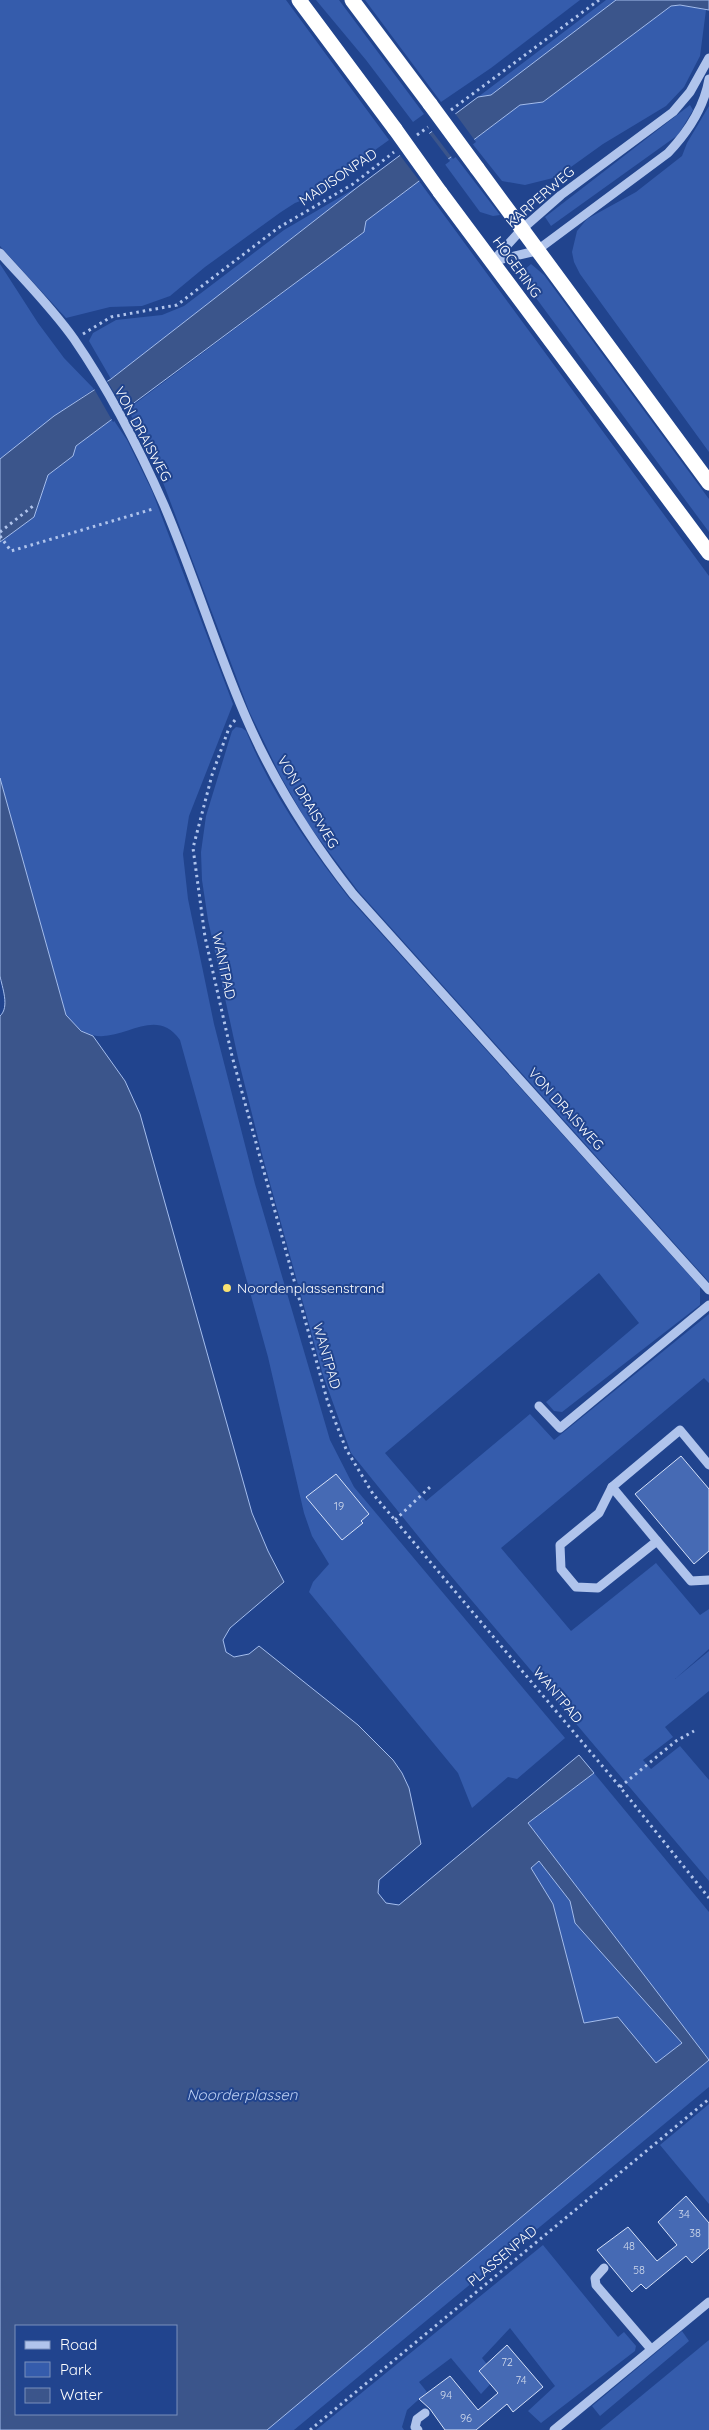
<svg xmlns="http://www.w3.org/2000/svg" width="709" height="2430" viewBox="0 0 709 2430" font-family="Quicksand,sans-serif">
	<rect width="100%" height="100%" fill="#21448e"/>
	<g fill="#355cac">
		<path d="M 0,0 L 286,0 L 389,140 L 308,198 L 295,203 L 281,212 L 205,267 L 170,296 L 142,306 L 110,307 L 66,318 L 0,246 Z"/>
		<path d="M 316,0 L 339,0 L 424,114 L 413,122 L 366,60 Z"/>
		<path d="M 365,0 L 580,0 L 491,68 L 441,102 Z"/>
		<path d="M 606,0 L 617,0 L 491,95 L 478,97 Z"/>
		<path d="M 680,5 L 706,10 L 700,56 L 684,87 L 666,106 L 603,144 L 557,177 L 525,185 L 502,181 L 471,142 L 520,105 L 543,102 L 671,6 Z"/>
		<path d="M 690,105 L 693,110 L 678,135 L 551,226 L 545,217 Z"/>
		<path d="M 709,106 L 709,452 L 580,274 L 574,262 L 572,252 L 577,231 L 587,219 L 636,192 L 682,156 L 687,143 Z"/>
		<path d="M 454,155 L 500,215 L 493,216 L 480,212 L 444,163 Z"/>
		<path d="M 419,181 L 709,576 L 709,1282 L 358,891 L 308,824 L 280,775 L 249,711 L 164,485 L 128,409 L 364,232 L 366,221 Z"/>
		<path d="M 359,186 L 111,379 L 89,341 L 93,333 L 116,320 L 162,315 L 184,306 L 284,230 Z"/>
		<path d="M 0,264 L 38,323 L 64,358 L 94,389 L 54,416 L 0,459 Z"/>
		<path d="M 531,264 L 544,275 L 709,499 L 709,532 L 522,279 L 522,272 Z"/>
		<path d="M 113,419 L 127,440 L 152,491 L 233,704 L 189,816 L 183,854 L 188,899 L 214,1024 L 255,1184 L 330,1440 L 354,1487 L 565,1738 L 517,1779 L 508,1777 L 472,1808 L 458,1773 L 309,1592 L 313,1582 L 329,1564 L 312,1536 L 304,1513 L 268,1357 L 180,1040 C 148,995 105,1070 66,1015 L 0,778 L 0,542 L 34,516 L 48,475 L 73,456 L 76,446 Z"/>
		<path d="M 236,727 L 242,728 L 246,731 C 271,793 309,846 349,898 L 700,1287 L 700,1305 L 562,1412 L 554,1411 L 546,1402 L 639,1323 L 599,1273 L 385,1453 L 426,1501 L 530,1414 L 554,1440 L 709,1314 L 709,1383 L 704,1378 L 501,1548 L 571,1631 L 656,1563 L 700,1615 L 709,1609 L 709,1649 L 675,1679 L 709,1651 L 709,1691 L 665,1727 L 673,1737 L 643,1760 L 651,1769 L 680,1746 L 709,1780 L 709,1881 L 435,1557 L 351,1453 L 323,1375 L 263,1158 L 238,1058 L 208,920 L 202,880 L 201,852 L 206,816 L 232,731 Z"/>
		<path d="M 594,1773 L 709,1912 L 709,2087 L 294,2430 L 267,2430 L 709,2060 L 528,1823 Z"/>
		<path d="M 539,1861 L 570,1901 L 575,1923 L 682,2043 L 656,2064 L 618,2017 L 584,2023 L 553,1904 L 531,1868 Z"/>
		<path d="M 709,2104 L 709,2204 L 660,2145 Z"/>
		<path d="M 543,2245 L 618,2337 L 624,2332 L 636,2346 L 635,2351 L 541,2423 L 528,2411 L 555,2386 L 510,2328 L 482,2358 L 497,2377 L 481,2394 L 451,2358 L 419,2382 L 427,2392 L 407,2410 L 402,2427 L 404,2430 L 316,2430 Z"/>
		<path d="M 682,2331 L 689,2341 L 600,2416 L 592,2406 Z"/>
		<path d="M 709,2340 L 709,2430 L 600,2430 Z"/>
	</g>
	<g fill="#3b558b" stroke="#a4bded" fill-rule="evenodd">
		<path d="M 616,0 L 709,0 L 709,10 L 680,5 L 671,6 L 543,102 L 520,105 L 366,221 L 364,232 L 76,446 L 73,456 L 48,475 L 34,517 L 0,542 L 0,459 L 54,416 L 111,379 L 359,186 L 478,97 L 491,95 Z"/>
		<path d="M 0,778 L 66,1015 L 81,1031 L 93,1036 L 125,1081 L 140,1114 L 252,1513 L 268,1551 L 284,1582 L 230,1628 L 223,1640 L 226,1652 L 234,1657 L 249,1654 L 259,1646 L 358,1725 L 393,1760 L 402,1773 L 409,1788 L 421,1844 L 379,1880 L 378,1893 L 386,1903 L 399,1905 L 579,1755 L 594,1773 L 528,1823 L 709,2060 L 267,2430 L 0,2430 L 0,1016 C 10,1007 2,987 0,976 ZM 539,1861 L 570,1901 L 575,1923 L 682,2043 L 656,2063 L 618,2017 L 584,2023 L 553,1904 L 531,1868 ZM 16,2326 L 176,2326 L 176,2414 L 16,2414 Z"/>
	</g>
	<g fill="#21448e">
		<path d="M 454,112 L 476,142 L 453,159 L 431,130 Z"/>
		<path d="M 428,132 L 450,161 L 421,183 L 399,154 Z"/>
		<path d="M 106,379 L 126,413 L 113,422 L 93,387 Z"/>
	</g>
	<g fill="#466ab4" stroke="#d5e1f9">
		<path d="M 681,1456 L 709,1489 L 709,1551 L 694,1564 L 635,1494 Z"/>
		<path d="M 336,1474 L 369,1514 L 361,1521 L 363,1523 L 342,1540 L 306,1497 Z"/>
		<path d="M 686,2196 L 709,2223 L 709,2248 L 692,2263 L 686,2256 L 646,2289 L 641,2284 L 632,2292 L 597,2250 L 628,2227 L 657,2261 L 677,2245 L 658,2222 Z"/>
		<path d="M 507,2345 L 543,2387 L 513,2412 L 507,2404 L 476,2430 L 445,2430 L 430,2409 L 419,2399 L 450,2376 L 478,2410 L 498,2393 L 479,2371 Z"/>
	</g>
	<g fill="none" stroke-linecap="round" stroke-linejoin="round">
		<g stroke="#b0c4ec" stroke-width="3" stroke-dasharray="2.5 4" stroke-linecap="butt">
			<path d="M 451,110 L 599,0"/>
			<path d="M 417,135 L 428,127"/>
			<path d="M 83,334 L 111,317 L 177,305 L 278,228 L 353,184 L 394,152"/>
			<path d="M 0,532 L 33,506"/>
			<path d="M 0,536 L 11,551 L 153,509"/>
			<path d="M 235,720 L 229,728 L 212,775 L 193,848 L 205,937 L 232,1056 L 328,1403 L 346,1449 L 373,1494 L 620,1787 L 709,1898"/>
			<path d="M 395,1520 L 430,1487"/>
			<path d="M 620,1787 L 676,1741 L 694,1731"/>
			<path d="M 310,2430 L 709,2099"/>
		</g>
		<g stroke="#b0c4ec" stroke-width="9">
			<path d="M 0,253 C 25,281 52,308 74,339 C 109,390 139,448 164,505 C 193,573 215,645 244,713 C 272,779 309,838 353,894 L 709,1290"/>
			<path d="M 493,261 L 521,230 L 561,195 L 673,112 L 690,92 L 709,58"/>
			<path d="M 494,261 L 536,251 L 668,153 C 688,132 704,108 709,79"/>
			<path d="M 539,1406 L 560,1428 L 709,1305"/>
			<path d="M 709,1465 L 680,1430 L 612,1487 L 599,1513 L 560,1545 L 561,1569 L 576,1587 L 598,1588 L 657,1541 L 691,1581 L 709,1580"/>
			<path d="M 612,1487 L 657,1541"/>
			<path d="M 604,2268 L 595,2278 L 596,2285 L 651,2349"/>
			<path d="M 418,2430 L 415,2427 L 417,2419 L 425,2413"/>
			<path d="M 554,2430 L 709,2302"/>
		</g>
		<g stroke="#fff" stroke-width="15">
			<path d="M 299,0 L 395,129"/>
			<path d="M 352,0 L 430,104"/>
			<path d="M 477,168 L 709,483"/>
			<path d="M 440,192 L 709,553"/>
		</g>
		<g stroke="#fff" stroke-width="15">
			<path d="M 430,104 L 477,168"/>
			<path d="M 395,129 L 440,192"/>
		</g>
	</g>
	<circle fill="#f9e272" stroke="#21448e" stroke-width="2" cx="227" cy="1288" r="5"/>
	<g text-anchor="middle" stroke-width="4" stroke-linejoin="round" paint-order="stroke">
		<g font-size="11" fill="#d1daec">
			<text x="339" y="1510">19</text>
			<text x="684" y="2218">34</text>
			<text x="695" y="2237">38</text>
			<text x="629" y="2250">48</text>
			<text x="639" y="2274">58</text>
			<text x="507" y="2366">72</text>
			<text x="521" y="2384">74</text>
			<text x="446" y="2399">94</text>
			<text x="466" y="2422">96</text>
		</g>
		<g font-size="14" fill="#fff" stroke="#21448e">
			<text transform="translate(338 177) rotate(-34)" y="5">MADISONPAD</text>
			<text transform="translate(540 197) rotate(-41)" y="5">KARPERWEG</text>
			<text transform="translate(517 267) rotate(54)" y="5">HOGERING</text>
			<text transform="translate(143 434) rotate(62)" y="5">VON DRAISWEG</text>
			<text transform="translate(308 802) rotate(59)" y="5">VON DRAISWEG</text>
			<text transform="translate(224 966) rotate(78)" y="5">WANTPAD</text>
			<text transform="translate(566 1109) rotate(48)" y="5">VON DRAISWEG</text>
			<text transform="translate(327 1356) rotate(74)" y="5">WANTPAD</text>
			<text transform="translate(558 1695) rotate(50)" y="5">WANTPAD</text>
			<text transform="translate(502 2256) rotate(-40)" y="5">PLASSENPAD</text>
		</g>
		<g font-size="14" fill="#fff" stroke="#21448e" text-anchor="start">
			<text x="237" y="1293">Noordenplassenstrand</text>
		</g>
		<g font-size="15" font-style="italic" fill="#bccff3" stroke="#21448e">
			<text x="242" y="2100">Noorderplassen</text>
		</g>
	</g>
	<rect x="15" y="2325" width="162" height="90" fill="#21448e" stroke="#7a8fbb"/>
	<rect x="25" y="2341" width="25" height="8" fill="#b0c4ec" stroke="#7a8fbb"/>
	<text x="60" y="2350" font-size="15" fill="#ffffff">Road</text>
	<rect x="25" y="2362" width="25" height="15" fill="#355cac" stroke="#7a8fbb"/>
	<text x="60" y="2375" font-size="15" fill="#ffffff">Park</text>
	<rect x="25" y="2388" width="25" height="15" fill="#3b558b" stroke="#7a8fbb"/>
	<text x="60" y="2400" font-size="15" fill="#ffffff">Water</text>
</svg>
